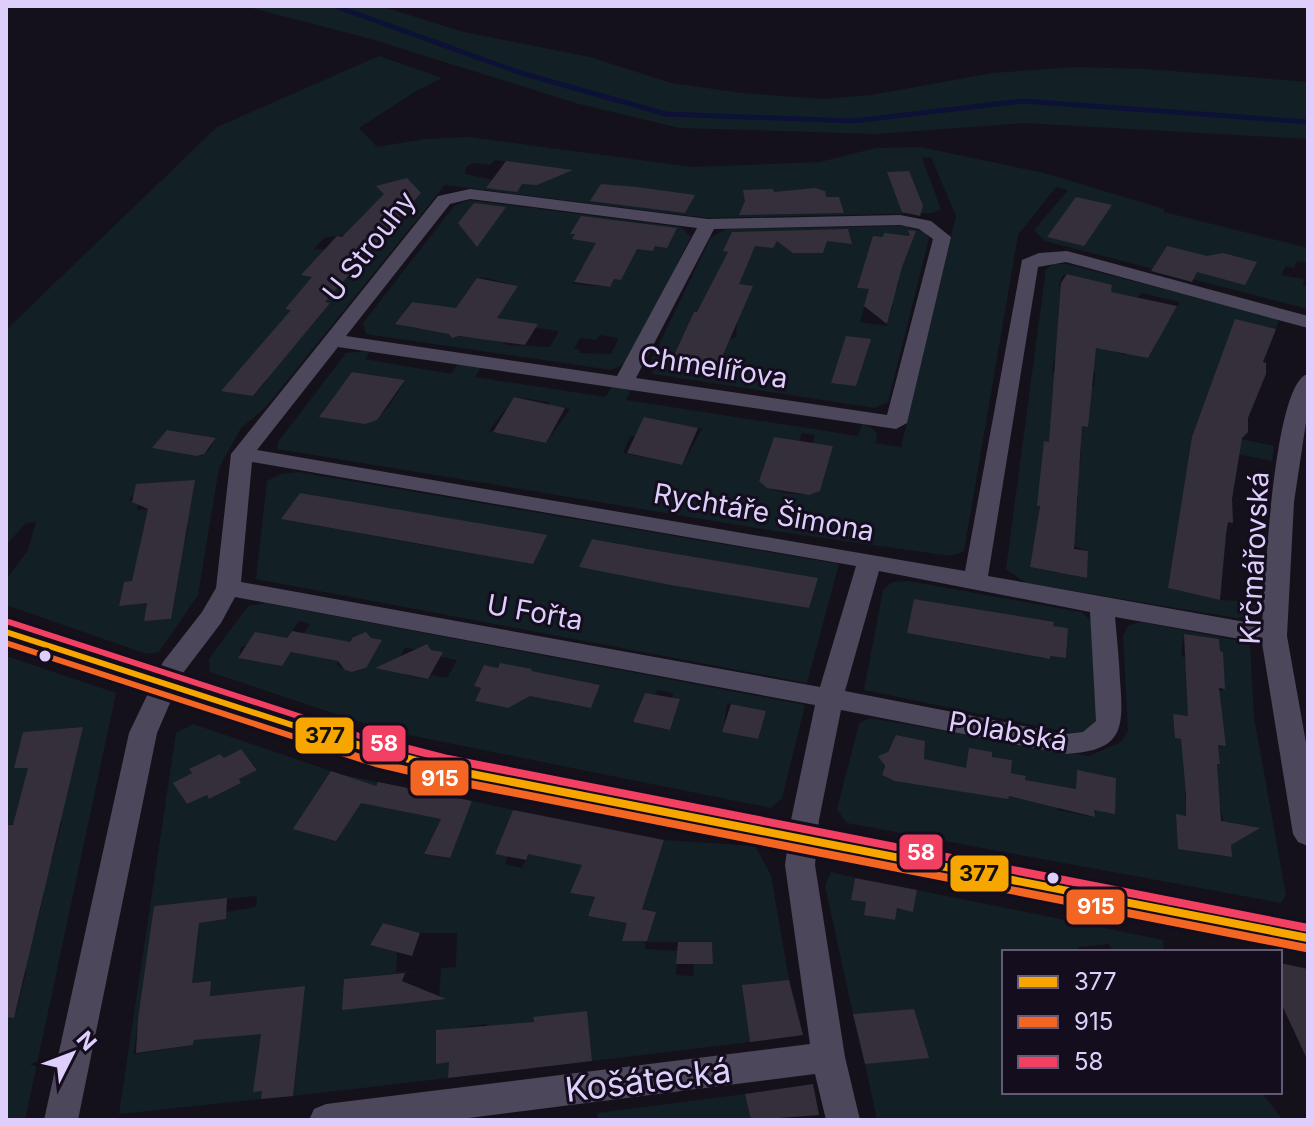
<svg xmlns="http://www.w3.org/2000/svg" width="1314" height="1126" viewBox="0 0 1314 1126" font-family="Inter,sans-serif">
	<rect width="100%" height="100%" fill="#15111a"/>
	<g fill="#122025" fill-rule="evenodd">
		<path d="M 244,6 L 380,6 L 464,32 L 590,57 L 671,83 L 742,93 L 822,99 L 871,95 L 993,73 L 1076,67 L 1147,69 L 1308,82 L 1308,139 L 1024,123 L 876,134 L 680,128 L 579,104 L 371,39 Z"/>
		<path d="M 379,56 L 442,78 L 416,91 L 359,128 L 377,147 L 425,139 L 469,137 L 692,167 L 820,162 L 876,148 L 920,147 L 1044,173 L 1164,209 L 1164,212 L 1308,248 L 1308,263 L 1297,261 L 1294,268 L 1286,266 L 1281,275 L 1304,279 L 1303,285 L 1308,287 L 1308,309 L 1045,241 L 1034,230 L 1068,190 L 1056,187 L 1018,235 L 964,551 L 951,556 L 781,532 L 277,449 L 278,442 L 346,353 L 370,351 L 365,359 L 451,374 L 458,364 L 481,367 L 475,377 L 605,397 L 612,387 L 631,390 L 626,400 L 858,436 L 862,424 L 872,428 L 877,434 L 876,443 L 901,447 L 956,216 L 931,157 L 922,158 L 941,209 L 933,213 L 709,218 L 445,185 L 266,407 L 241,428 L 219,468 L 198,595 L 159,652 L 147,654 L 6,605 L 6,580 L 28,550 L 36,522 L 26,523 L 6,545 L 6,330 L 217,127 ZM 495,160 L 511,162 L 498,181 L 465,174 L 466,167 L 473,163 L 490,165 ZM 344,235 L 380,242 L 373,251 L 314,249 L 324,238 ZM 241,368 L 260,371 L 255,378 L 267,380 L 254,396 L 222,390 ZM 352,372 L 405,380 C 379,424 377,426 327,418 L 323,411 ZM 515,397 L 549,402 L 548,405 L 570,409 L 546,443 L 489,431 ZM 645,417 L 702,429 L 682,465 L 623,453 L 630,436 L 635,436 ZM 168,430 L 216,438 L 210,449 L 201,456 L 153,448 ZM 802,433 L 815,435 L 813,443 L 833,446 L 820,491 C 803,498 772,494 759,481 L 774,437 L 799,441 ZM 193,490 L 190,505 L 137,510 L 138,502 L 129,500 L 134,494 ZM 188,526 L 185,542 L 140,546 L 143,529 ZM 178,578 L 171,619 L 144,621 L 147,603 L 119,605 L 124,582 Z"/>
		<path d="M 469,200 L 681,227 L 691,237 L 627,363 L 611,370 L 366,334 L 363,323 L 454,206 ZM 594,262 L 624,266 L 621,271 L 625,272 L 621,279 L 614,279 L 610,287 L 573,284 L 582,266 L 590,267 ZM 482,277 L 517,286 L 510,297 L 468,293 L 478,283 L 477,279 ZM 411,302 L 435,306 L 418,329 L 396,323 ZM 459,317 L 495,322 L 489,332 L 478,331 L 474,338 L 451,336 L 448,333 ZM 515,323 L 530,323 L 536,328 L 559,331 L 550,347 L 507,345 L 503,342 ZM 600,335 L 619,338 L 611,354 L 579,353 L 580,350 L 574,348 L 580,338 L 596,340 Z"/>
		<path d="M 904,226 L 925,232 L 929,238 L 888,402 L 875,408 L 653,374 L 650,363 L 711,237 L 726,229 ZM 863,267 L 896,271 L 894,280 L 899,281 L 897,288 L 891,288 L 890,292 L 857,288 ZM 866,301 L 893,305 L 887,326 L 860,322 ZM 694,312 L 715,314 L 713,320 L 737,323 L 736,337 L 731,339 L 697,334 L 691,319 Z"/>
		<path d="M 1054,264 L 1067,264 L 1279,319 L 1276,329 L 1235,320 L 1241,439 L 1274,446 L 1272,461 L 1192,445 L 1168,588 L 1220,600 L 1258,602 L 1257,615 L 1237,618 L 1026,583 L 1006,569 L 1046,269 ZM 1068,274 L 1113,286 L 1108,294 L 1092,295 L 1059,286 L 1062,276 ZM 1141,293 L 1179,302 L 1179,303 L 1170,319 L 1131,308 ZM 1059,323 L 1156,344 L 1148,358 L 1127,353 L 1125,355 L 1058,330 ZM 1054,359 L 1076,362 L 1076,368 L 1095,371 L 1094,386 L 1059,381 L 1059,373 L 1052,372 ZM 1050,436 L 1081,447 L 1080,465 L 1042,460 L 1045,441 L 1049,442 ZM 1039,490 L 1078,496 L 1077,512 L 1039,513 ZM 1071,545 L 1088,551 L 1086,578 L 1071,575 L 1071,571 L 1059,569 L 1058,573 L 1031,567 L 1033,547 L 1060,551 Z"/>
		<path d="M 298,472 L 839,564 L 807,683 L 256,579 L 267,481 L 281,474 ZM 300,493 L 449,519 L 433,547 L 282,519 ZM 488,526 L 512,560 L 473,553 ZM 592,539 L 817,579 L 809,608 L 579,567 Z"/>
		<path d="M 909,581 L 1081,612 L 1094,623 L 1099,718 L 1092,731 L 1071,733 L 864,690 L 883,590 L 892,582 ZM 915,599 L 1053,623 L 1053,626 L 1068,628 L 1066,658 L 1050,656 L 1049,659 L 953,642 L 953,638 L 907,633 Z"/>
		<path d="M 266,603 L 805,705 L 782,798 L 771,808 L 384,730 L 210,672 L 209,659 L 248,606 ZM 299,621 L 310,624 L 282,666 L 239,657 L 241,647 L 287,638 ZM 354,635 L 381,641 L 364,670 L 352,672 L 337,665 L 338,661 L 318,657 L 350,642 ZM 405,648 L 442,652 L 440,657 L 457,660 L 447,678 L 431,675 L 428,679 L 405,675 L 395,666 ZM 500,663 L 507,708 L 475,701 L 481,688 L 474,686 L 484,665 L 498,668 ZM 562,678 L 600,685 L 591,708 L 553,701 ZM 657,690 L 673,693 L 672,698 L 680,700 L 670,730 L 633,722 L 645,693 L 655,695 ZM 727,703 L 766,711 L 757,739 L 723,732 Z"/>
		<path d="M 1141,622 L 1250,643 L 1254,717 L 1286,895 L 1281,903 L 847,823 L 837,810 L 859,723 L 870,718 L 1089,756 L 1121,742 L 1128,731 L 1123,635 L 1129,625 ZM 1184,634 L 1219,639 L 1220,651 L 1223,652 L 1223,691 L 1208,688 L 1187,658 L 1181,656 ZM 1173,714 L 1223,721 L 1226,746 L 1218,745 L 1220,764 L 1183,759 L 1181,739 L 1175,738 ZM 896,735 L 925,741 L 924,759 L 906,783 L 883,775 L 884,754 L 888,752 L 890,745 L 893,746 ZM 992,752 L 992,757 L 1012,760 L 1011,773 L 1026,776 L 1023,799 L 971,791 ZM 1077,771 L 1116,778 L 1094,810 L 1094,817 L 1057,810 L 1059,786 L 1076,789 ZM 1185,793 L 1219,799 C 1221,820 1230,836 1231,857 L 1179,849 L 1176,815 L 1186,816 Z"/>
		<path d="M 6,656 L 116,693 L 25,1120 L 6,1120 L 6,1014 L 16,1013 L 26,972 L 19,933 L 35,931 L 44,894 L 6,864 L 52,860 L 62,821 L 6,825 ZM 83,727 L 69,782 L 28,768 L 14,768 L 23,732 Z"/>
		<path d="M 193,724 L 331,771 L 294,829 L 343,775 L 378,782 L 367,804 L 441,819 L 424,854 L 449,859 L 472,801 L 513,810 L 495,854 L 508,856 L 505,864 L 522,868 L 526,860 L 523,855 L 539,815 L 558,819 L 548,845 L 551,858 L 582,865 L 571,893 L 595,897 L 650,881 L 664,840 L 755,846 L 771,875 L 789,980 L 752,984 L 754,1000 L 744,1002 L 750,1042 L 592,1061 L 587,1011 L 533,1018 L 537,1067 L 486,1024 L 443,1030 L 443,1039 L 436,1040 L 436,1063 L 449,1062 L 448,1078 L 293,1096 L 298,1050 L 253,1092 L 262,1091 L 261,1099 L 119,1114 L 176,733 ZM 241,749 L 257,769 L 239,779 L 241,783 L 210,799 L 207,795 L 187,804 L 174,783 L 192,773 L 189,769 L 220,754 L 224,758 ZM 257,896 L 256,907 L 226,912 L 225,919 L 199,923 L 197,944 L 149,947 L 154,906 ZM 594,900 L 655,911 L 646,941 L 627,923 L 588,916 ZM 383,923 L 420,933 L 457,933 L 456,967 L 441,968 L 439,1000 L 416,1002 L 344,979 L 418,971 L 396,972 L 397,952 L 370,945 ZM 645,942 L 712,942 L 713,963 L 694,964 L 693,976 L 676,975 L 677,951 L 645,949 ZM 211,981 L 210,996 L 304,986 L 302,1014 L 195,1024 L 193,1045 L 134,1054 L 140,1004 L 192,983 Z"/>
		<path d="M 831,872 L 855,878 L 851,899 L 866,902 L 864,914 L 894,920 L 897,908 L 913,911 L 917,890 L 1163,940 L 1164,952 L 1113,952 L 1109,944 L 1078,947 L 1079,952 L 1004,952 L 1004,1092 L 1102,1092 L 1103,1095 L 1131,1092 L 1261,1092 L 1283,1120 L 877,1120 L 865,1064 L 928,1057 L 914,1009 L 853,1014 L 825,886 Z"/>
		<path d="M 745,1094 L 751,1120 L 597,1120 L 597,1113 Z"/>
	</g>
	<g fill="none" stroke-linecap="round" stroke-linejoin="round">
		<path stroke="#0d1135" stroke-width="5" d="M 335,6 L 521,73 L 666,114 L 853,121 L 1023,101 L 1308,122"/>
	</g>
	<g fill="#352f3c">
		<path d="M 506,161 L 573,170 L 537,185 L 522,184 L 517,192 L 486,188 Z"/>
		<path d="M 909,171 L 923,206 L 920,216 L 902,212 L 887,172 Z"/>
		<path d="M 407,178 L 421,193 L 325,302 L 330,303 L 253,396 L 221,391 L 291,310 L 285,309 L 312,277 L 301,275 L 337,236 L 342,237 L 384,194 L 376,186 Z"/>
		<path d="M 601,184 L 637,187 L 695,195 L 685,213 L 590,201 Z"/>
		<path d="M 815,188 L 825,191 L 826,197 L 839,197 L 844,213 L 739,215 L 745,201 L 743,190 L 773,189 L 774,192 Z"/>
		<path d="M 1076,197 L 1112,205 L 1084,246 L 1047,237 Z"/>
		<path d="M 474,203 L 506,207 L 477,247 L 458,223 Z"/>
		<path d="M 581,216 L 677,228 L 667,248 L 655,246 L 653,251 L 637,249 L 621,280 L 614,279 L 610,287 L 574,282 L 596,243 L 572,239 L 575,234 L 570,234 Z"/>
		<path d="M 848,229 L 852,244 L 827,241 L 823,253 L 793,253 L 777,241 L 773,248 L 755,246 L 739,284 L 753,286 L 715,373 L 690,370 L 692,365 L 671,362 L 694,312 L 697,312 L 728,252 L 723,251 L 732,232 Z"/>
		<path d="M 908,230 L 916,231 L 902,267 L 887,324 L 864,306 L 869,289 L 857,288 L 873,236 L 883,237 L 884,233 L 910,236 Z"/>
		<path d="M 1167,246 L 1207,256 L 1223,253 L 1257,262 L 1245,285 L 1197,272 L 1192,282 L 1151,271 Z"/>
		<path d="M 1067,274 L 1112,285 L 1111,292 L 1177,306 L 1148,358 L 1096,348 L 1088,427 L 1082,426 L 1074,549 L 1088,551 L 1087,578 L 1030,567 L 1040,506 L 1037,506 L 1044,441 L 1049,442 L 1061,283 Z"/>
		<path d="M 477,278 L 518,286 L 497,318 L 538,324 L 525,345 L 459,336 L 452,338 L 449,334 L 395,324 L 412,302 L 456,308 Z"/>
		<path d="M 1235,319 L 1276,329 L 1263,362 L 1266,363 L 1266,374 L 1248,418 L 1248,432 L 1242,438 L 1232,499 L 1233,523 L 1228,522 L 1226,534 L 1220,600 L 1168,588 L 1192,437 Z"/>
		<path d="M 846,336 L 871,339 L 856,386 L 831,383 Z"/>
		<path d="M 352,372 L 405,380 L 377,420 L 365,424 L 319,417 Z"/>
		<path d="M 514,397 L 565,408 L 546,443 L 493,432 Z"/>
		<path d="M 644,417 L 698,428 L 682,465 L 627,453 Z"/>
		<path d="M 167,430 L 216,438 L 204,454 L 197,456 L 152,448 Z"/>
		<path d="M 774,437 L 833,446 L 820,491 L 809,495 L 767,488 L 759,481 Z"/>
		<path d="M 195,480 L 171,619 L 144,621 L 147,603 L 119,606 L 124,582 L 132,581 L 148,509 L 132,502 L 136,484 Z"/>
		<path d="M 300,493 L 525,531 L 547,535 L 533,564 L 281,519 Z"/>
		<path d="M 592,539 L 653,550 L 818,578 L 809,608 L 671,585 L 579,567 Z"/>
		<path d="M 914,599 L 1054,622 L 1053,626 L 1068,628 L 1066,658 L 1050,656 L 1050,659 L 907,633 Z"/>
		<path d="M 292,631 L 350,642 L 353,637 L 366,632 L 371,638 L 382,640 L 366,668 L 352,672 L 345,670 L 338,661 L 291,652 L 282,666 L 238,658 L 255,632 L 287,638 Z"/>
		<path d="M 1184,634 L 1219,639 L 1220,651 L 1223,652 L 1225,689 L 1219,688 L 1226,746 L 1218,745 L 1220,764 L 1217,764 L 1221,821 L 1260,828 L 1231,845 L 1232,857 L 1178,849 L 1176,814 L 1186,816 L 1186,793 L 1181,739 L 1175,738 L 1173,714 L 1188,716 Z"/>
		<path d="M 427,644 L 431,650 L 443,652 L 428,679 L 375,668 Z"/>
		<path d="M 500,663 L 532,669 L 531,671 L 600,685 L 591,708 L 530,696 L 508,708 L 475,701 L 481,688 L 474,686 L 484,665 L 498,668 Z"/>
		<path d="M 645,693 L 680,699 L 670,730 L 633,722 Z"/>
		<path d="M 731,704 L 766,711 L 758,739 L 722,732 Z"/>
		<path d="M 83,727 L 14,1018 L 6,1017 L 6,825 L 13,825 L 28,768 L 14,768 L 23,732 Z"/>
		<path d="M 896,735 L 925,741 L 924,759 L 966,768 L 969,748 L 992,752 L 992,757 L 1012,760 L 1011,773 L 1026,776 L 1025,780 L 1076,789 L 1077,770 L 1116,778 L 1115,814 L 1094,810 L 1095,817 L 1009,796 L 1008,799 L 895,781 L 882,775 L 885,766 L 878,756 L 888,752 Z"/>
		<path d="M 241,749 L 257,770 L 239,779 L 241,783 L 209,799 L 207,795 L 187,804 L 173,783 L 192,773 L 189,769 L 220,754 L 224,758 Z"/>
		<path d="M 331,771 L 376,786 L 378,782 L 472,801 L 450,858 L 424,854 L 441,819 L 361,803 L 336,841 L 293,829 Z"/>
		<path d="M 513,810 L 664,840 L 642,909 L 656,912 L 647,941 L 622,941 L 627,923 L 588,916 L 595,897 L 570,893 L 582,865 L 528,854 L 526,860 L 495,854 Z"/>
		<path d="M 855,878 L 917,890 L 913,912 L 897,908 L 895,920 L 864,915 L 866,902 L 851,900 Z"/>
		<path d="M 227,898 L 226,919 L 199,923 L 192,983 L 211,981 L 210,996 L 305,986 L 293,1096 L 261,1099 L 262,1091 L 253,1092 L 261,1034 L 194,1040 L 193,1045 L 136,1053 L 138,1019 L 154,906 Z"/>
		<path d="M 383,923 L 420,933 L 412,956 L 370,945 Z"/>
		<path d="M 678,942 L 712,942 L 713,964 L 676,964 Z"/>
		<path d="M 1280,963 L 1308,969 L 1308,1061 L 1280,1001 Z"/>
		<path d="M 405,973 L 402,981 L 446,999 L 342,1010 L 344,979 Z"/>
		<path d="M 789,980 L 803,1035 L 750,1042 L 742,985 Z"/>
		<path d="M 914,1009 L 929,1058 L 865,1064 L 853,1014 Z"/>
		<path d="M 587,1011 L 592,1061 L 448,1078 L 449,1062 L 436,1064 L 436,1030 L 534,1022 L 533,1017 Z"/>
		<path d="M 813,1084 L 819,1115 L 751,1120 L 745,1094 Z"/>
	</g>
	<g fill="none" stroke-linecap="round" stroke-linejoin="round">
		<path fill="#4c475a" fill-rule="evenodd" d="M 470,189 L 708,219 L 900,215 L 931,221 L 951,237 L 907,423 L 896,429 L 338,347 L 257,450 L 965,571 L 1022,260 L 1039,253 L 1067,251 L 1308,316 L 1308,328 L 1066,262 L 1038,267 L 988,576 L 1262,625 C 1265,587 1273,382 1308,374 L 1308,409 L 1294,502 L 1287,636 L 1308,754 L 1308,846 L 1298,842 L 1293,834 L 1262,643 L 1115,617 C 1117,638 1119,659 1120,680 C 1124,730 1123,751 1065,754 L 841,710 L 819,820 L 815,865 L 845,1057 L 860,1120 L 826,1120 L 815,1074 L 453,1120 L 309,1120 L 314,1109 L 326,1104 L 810,1044 L 785,865 L 791,820 L 815,705 L 235,597 L 221,623 L 183,673 L 157,733 L 78,1120 L 44,1120 L 129,733 L 163,662 L 202,612 L 216,588 L 231,454 L 438,196 ZM 470,199 L 697,228 L 617,376 L 346,336 L 450,204 ZM 900,225 L 919,229 L 933,239 L 887,415 L 636,378 L 714,229 ZM 252,462 L 856,566 L 820,687 L 241,582 ZM 879,571 L 1090,612 L 1096,721 L 1083,732 L 1065,734 L 845,691 Z"/>
		<path fill="#4c475a" fill-rule="evenodd" d="M 6,622 L 380,741 L 446,757 L 1308,923 L 1308,953 L 446,781 L 368,762 L 6,643 Z"/>
		<g stroke="#140d1e" stroke-width="12">
			<path id="bus-1-far1" d="M 6,632 L 338,740"/>
		</g>
		<g stroke="#140d1e" stroke-width="14">
			<path id="bus-1" d="M 332,738 L 446,769 L 1308,938"/>
		</g>
		<g stroke="#140d1e" stroke-width="12">
			<path id="bus-2-far1" d="M 6,643 L 304,740"/>
		</g>
		<g stroke="#140d1e" stroke-width="14">
			<path id="bus-2" d="M 298,738 L 376,763 L 444,779 L 1306,948"/>
		</g>
		<g stroke="#140d1e" stroke-width="12">
			<path id="bus-3-far1" d="M 9,622 L 372,740"/>
		</g>
		<g stroke="#140d1e" stroke-width="14">
			<path id="bus-3" d="M 366,738 L 448,759 L 1308,928"/>
		</g>
		<use href="#bus-1-far1" stroke="#f7a600" stroke-width="6"/>
		<use href="#bus-1" stroke="#f7a600" stroke-width="8"/>
		<use href="#bus-2-far1" stroke="#f26522" stroke-width="6"/>
		<use href="#bus-2" stroke="#f26522" stroke-width="8"/>
		<use href="#bus-3-far1" stroke="#f24062" stroke-width="6"/>
		<use href="#bus-3" stroke="#f24062" stroke-width="8"/>
	</g>
	<g fill="#decefb" stroke="#140d1e" stroke-width="3">
		<circle cx="45" cy="656" r="7"/>
		<circle cx="1053" cy="878" r="7"/>
	</g>
	<g text-anchor="middle" stroke-width="6" stroke-linejoin="round" paint-order="stroke">
		<g font-size="28" fill="#decefb" stroke="#140d1e">
			<text transform="translate(369 246) rotate(-52)" y="10">U Strouhy</text>
			<text transform="translate(714 367) rotate(9)" y="10">Chmelířova</text>
			<text transform="translate(764 512) rotate(10)" y="10">Rychtáře Šimona</text>
			<text transform="translate(1254 558) rotate(-87)" y="10">Krčmářovská</text>
			<text transform="translate(535 612) rotate(10)" y="10">U Fořta</text>
			<text transform="translate(1008 731) rotate(10)" y="10">Polabská</text>
		</g>
		<g font-size="34" fill="#decefb" stroke="#140d1e">
			<text transform="translate(648 1080) rotate(-7)" y="12">Košátecká</text>
		</g>
	</g>
	<g stroke="#140d1e" stroke-width="3">
		<rect x="294" y="716" width="61" height="39" rx="8" fill="#f7a600"/>
		<rect x="361" y="724" width="46" height="39" rx="8" fill="#f24062"/>
		<rect x="409" y="759" width="61" height="38" rx="8" fill="#f26522"/>
		<rect x="898" y="833" width="46" height="38" rx="8" fill="#f24062"/>
		<rect x="949" y="854" width="61" height="39" rx="8" fill="#f7a600"/>
		<rect x="1065" y="888" width="61" height="38" rx="8" fill="#f26522"/>
	</g>
	<g font-size="22" text-anchor="middle" font-weight="bold" fill="#fff">
		<text x="384" y="751">58</text>
		<text x="440" y="786">915</text>
		<text x="921" y="860">58</text>
		<text x="1096" y="914">915</text>
	</g>
	<g font-size="22" text-anchor="middle" font-weight="bold" fill="#111">
		<text x="325" y="743">377</text>
		<text x="979" y="881">377</text>
	</g>
	<rect width="1314" height="1126" fill="none" stroke="#decefb" stroke-width="16"/>
	<rect x="1002" y="950" width="280" height="144" fill="#140d1e" stroke="#655a76" stroke-width="2"/>
	<rect x="1018" y="976" width="40" height="12" fill="#f7a600" stroke="#655a76" stroke-width="2"/>
	<text x="1074" y="990" font-size="24" fill="#decefb">377</text>
	<rect x="1018" y="1016" width="40" height="12" fill="#f26522" stroke="#655a76" stroke-width="2"/>
	<text x="1074" y="1030" font-size="24" fill="#decefb">915</text>
	<rect x="1018" y="1056" width="40" height="12" fill="#f24062" stroke="#655a76" stroke-width="2"/>
	<text x="1074" y="1070" font-size="24" fill="#decefb">58</text>
	<g transform="translate(72 1054) rotate(48)" stroke="#140d1e" stroke-width="6" paint-order="stroke">
	<path d="M0-6L14 30L0 20L-14 30Z" fill="#decefb"/>
	<text y="-12" font-size="22" font-weight="bold" text-anchor="middle" fill="#decefb">N</text>
	</g>
</svg>
